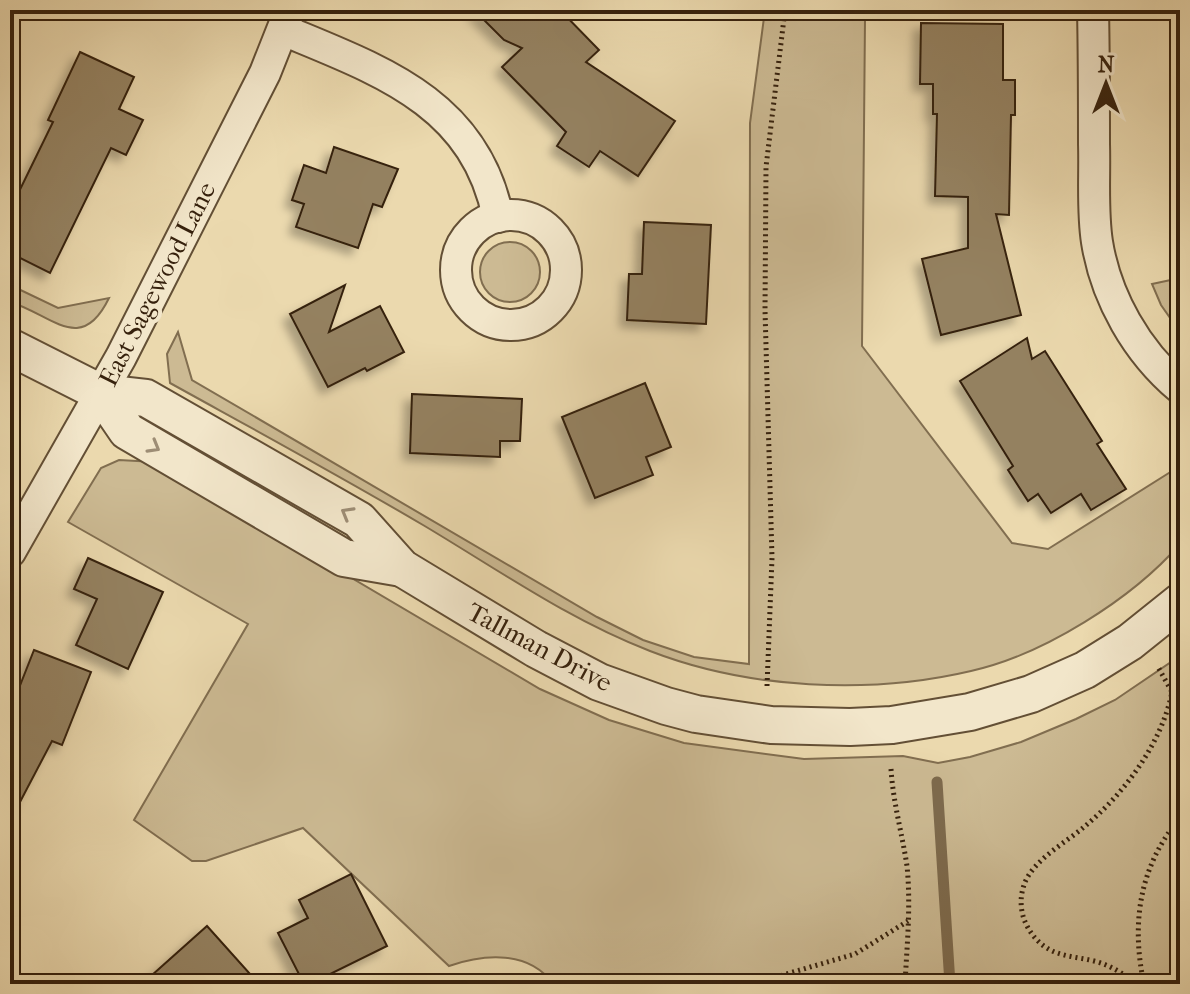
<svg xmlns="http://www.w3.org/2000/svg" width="1190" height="994" viewBox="0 0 1190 994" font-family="'IM FELL French Canon',serif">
	<defs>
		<filter id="shadow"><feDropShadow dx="-7" dy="7" stdDeviation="4" flood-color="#0004"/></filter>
	</defs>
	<rect width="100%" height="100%" fill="#ebd9ae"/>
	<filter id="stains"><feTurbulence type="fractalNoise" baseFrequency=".0025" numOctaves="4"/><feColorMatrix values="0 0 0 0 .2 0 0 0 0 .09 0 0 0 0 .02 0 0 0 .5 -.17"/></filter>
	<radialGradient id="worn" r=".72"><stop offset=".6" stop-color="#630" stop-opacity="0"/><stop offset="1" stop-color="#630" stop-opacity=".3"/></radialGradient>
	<g fill="#ccba93" stroke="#816e50" stroke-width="2">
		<path d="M 765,10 L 878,10 L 865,19 L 862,346 L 1012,543 L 1048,549 L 1180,466 L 1180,544 C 1132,599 1043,655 971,671 C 869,695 748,689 650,651 C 569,620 497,569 423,525 C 340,476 255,430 170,383 L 167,354 L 178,332 L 192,380 L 597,617 L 643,640 L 694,657 L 749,664 L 750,123 Z"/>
		<circle cx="510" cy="272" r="30"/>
		<path d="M 1180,278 L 1180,332 L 1161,305 L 1152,284 Z"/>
		<path d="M 10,285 L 58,308 L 109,298 C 81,356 51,314 10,302 Z"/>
		<path d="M 119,460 L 155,462 L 540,689 L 609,720 L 684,743 L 804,759 L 903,756 L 938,763 L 970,757 L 1021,742 L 1076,719 L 1115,700 L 1180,656 L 1180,984 L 553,984 C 529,950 484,954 449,966 L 303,828 L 206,861 L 192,861 L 134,820 L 248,624 L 68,522 L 101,468 Z"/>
	</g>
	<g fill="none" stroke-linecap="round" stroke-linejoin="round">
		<path stroke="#7d6a4d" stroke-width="11" d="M 937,782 L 950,984"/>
	</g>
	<g fill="#948161" stroke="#36210d" stroke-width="2" filter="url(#shadow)">
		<path d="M 474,10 L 560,10 L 599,50 L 586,62 L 675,121 L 638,176 L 600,151 L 589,167 L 557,146 L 566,132 L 502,67 L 522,48 L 504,40 Z"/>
		<path d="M 921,23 L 1003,24 L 1003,80 L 1015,80 L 1015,115 L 1011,115 L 1009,215 L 996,214 L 1021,315 L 941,335 L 922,259 L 968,248 L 968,197 L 935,196 L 937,114 L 933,114 L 933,84 L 920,84 Z"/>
		<path d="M 80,52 L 134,77 L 119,109 L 143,120 L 126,155 L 111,148 L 50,273 L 10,253 L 10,210 L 53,122 L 48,120 Z"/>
		<path d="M 334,147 L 398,169 L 382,207 L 373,204 L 358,248 L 296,227 L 304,204 L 292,200 L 304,165 L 326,173 Z"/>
		<path d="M 644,222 L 711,225 L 706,324 L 627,320 L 629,274 L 642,274 Z"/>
		<path d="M 345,285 L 329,332 L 380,306 L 404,352 L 367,371 L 365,368 L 328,387 L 290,314 Z"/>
		<path d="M 1027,338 L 1032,359 L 1045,351 L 1102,441 L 1097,444 L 1126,489 L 1091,510 L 1081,494 L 1051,513 L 1038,494 L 1028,501 L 1008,470 L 1013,466 L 960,381 Z"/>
		<path d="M 645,383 L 671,447 L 646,457 L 653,475 L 595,498 L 562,417 Z"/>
		<path d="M 412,394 L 522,399 L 520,441 L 500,441 L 500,457 L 410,453 Z"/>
		<path d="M 88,558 L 163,592 L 128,669 L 76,645 L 97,599 L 74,589 Z"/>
		<path d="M 34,650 L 91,672 L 62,745 L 52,741 L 10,821 L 10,711 Z"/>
		<path d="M 351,874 L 387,946 L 310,984 L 304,984 L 278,933 L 308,918 L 299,900 Z"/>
		<path d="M 207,926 L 259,984 L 142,984 Z"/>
	</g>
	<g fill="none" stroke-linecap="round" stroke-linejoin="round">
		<g stroke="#634f35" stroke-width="34">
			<g id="minor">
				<path d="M 1093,10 C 1094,55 1094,100 1094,144 C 1095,176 1092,210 1097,242 C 1106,298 1137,352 1180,388"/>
				<path d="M 283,30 C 379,70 475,102 498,217"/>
				<circle cx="511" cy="270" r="55"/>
				<path d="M 10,552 L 121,357 L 265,73 L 290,10"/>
			</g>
		</g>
		<g stroke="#634f35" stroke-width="40">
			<g id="tertiary">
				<path d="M 10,347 L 101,393 L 146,398 L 359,520 L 402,568 L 536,649 L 599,682 L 666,706 L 696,714 L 771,725 L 850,727 L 892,725 L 970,712 L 1031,694 L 1085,670 L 1130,642 L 1180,602"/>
				<path d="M 101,393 L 127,431 L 344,558 L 402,568"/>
			</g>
		</g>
		<g stroke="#36210d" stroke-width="5" stroke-dasharray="2 4" stroke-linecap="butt">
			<path d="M 767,686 L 772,558 L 765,310 L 766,167 L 785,10"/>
			<path d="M 891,769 C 893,802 902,833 907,866 C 911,905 907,945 905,984"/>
			<path d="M 752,984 L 855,954 L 908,921"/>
			<path d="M 1137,984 C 1124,974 1110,965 1094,961 C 1074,956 1054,957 1038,941 C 1022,925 1016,902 1026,880 C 1037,858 1065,843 1084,827 C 1124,794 1162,743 1172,692 L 1158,667"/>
			<path d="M 1144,984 C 1131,924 1139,866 1180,818"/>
		</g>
		<use href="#minor" stroke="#f2e6ca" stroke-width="30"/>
		<use href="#tertiary" stroke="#f2e6ca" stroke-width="36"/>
	</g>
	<defs><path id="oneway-chevron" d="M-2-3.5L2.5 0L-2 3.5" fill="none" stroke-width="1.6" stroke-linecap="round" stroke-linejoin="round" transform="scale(2)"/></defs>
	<g stroke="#9d8d75">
		<use href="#oneway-chevron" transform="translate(154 447) rotate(30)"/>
		<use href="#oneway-chevron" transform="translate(347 513) rotate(-150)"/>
	</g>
	<g text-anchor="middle" stroke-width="8" stroke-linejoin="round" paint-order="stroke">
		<g font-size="26" fill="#36210d" stroke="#f2e6ca">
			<text transform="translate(157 284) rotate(-63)" y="9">East Sagewood Lane</text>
			<text transform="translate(540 647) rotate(28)" y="9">Tallman Drive</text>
		</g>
	</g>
	<rect width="1190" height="994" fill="none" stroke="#ebd9ae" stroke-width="40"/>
	<rect x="12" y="12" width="1166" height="970" fill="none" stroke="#36210d" stroke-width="4"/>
	<rect x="20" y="20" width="1150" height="954" fill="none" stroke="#36210d" stroke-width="2"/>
	<g transform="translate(1106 84)" stroke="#f2e6ca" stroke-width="6" paint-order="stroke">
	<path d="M0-6L14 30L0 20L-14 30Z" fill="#36210d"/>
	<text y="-12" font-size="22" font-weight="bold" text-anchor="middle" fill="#36210d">N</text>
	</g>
	<rect width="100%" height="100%" filter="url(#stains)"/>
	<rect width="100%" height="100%" fill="url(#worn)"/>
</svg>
